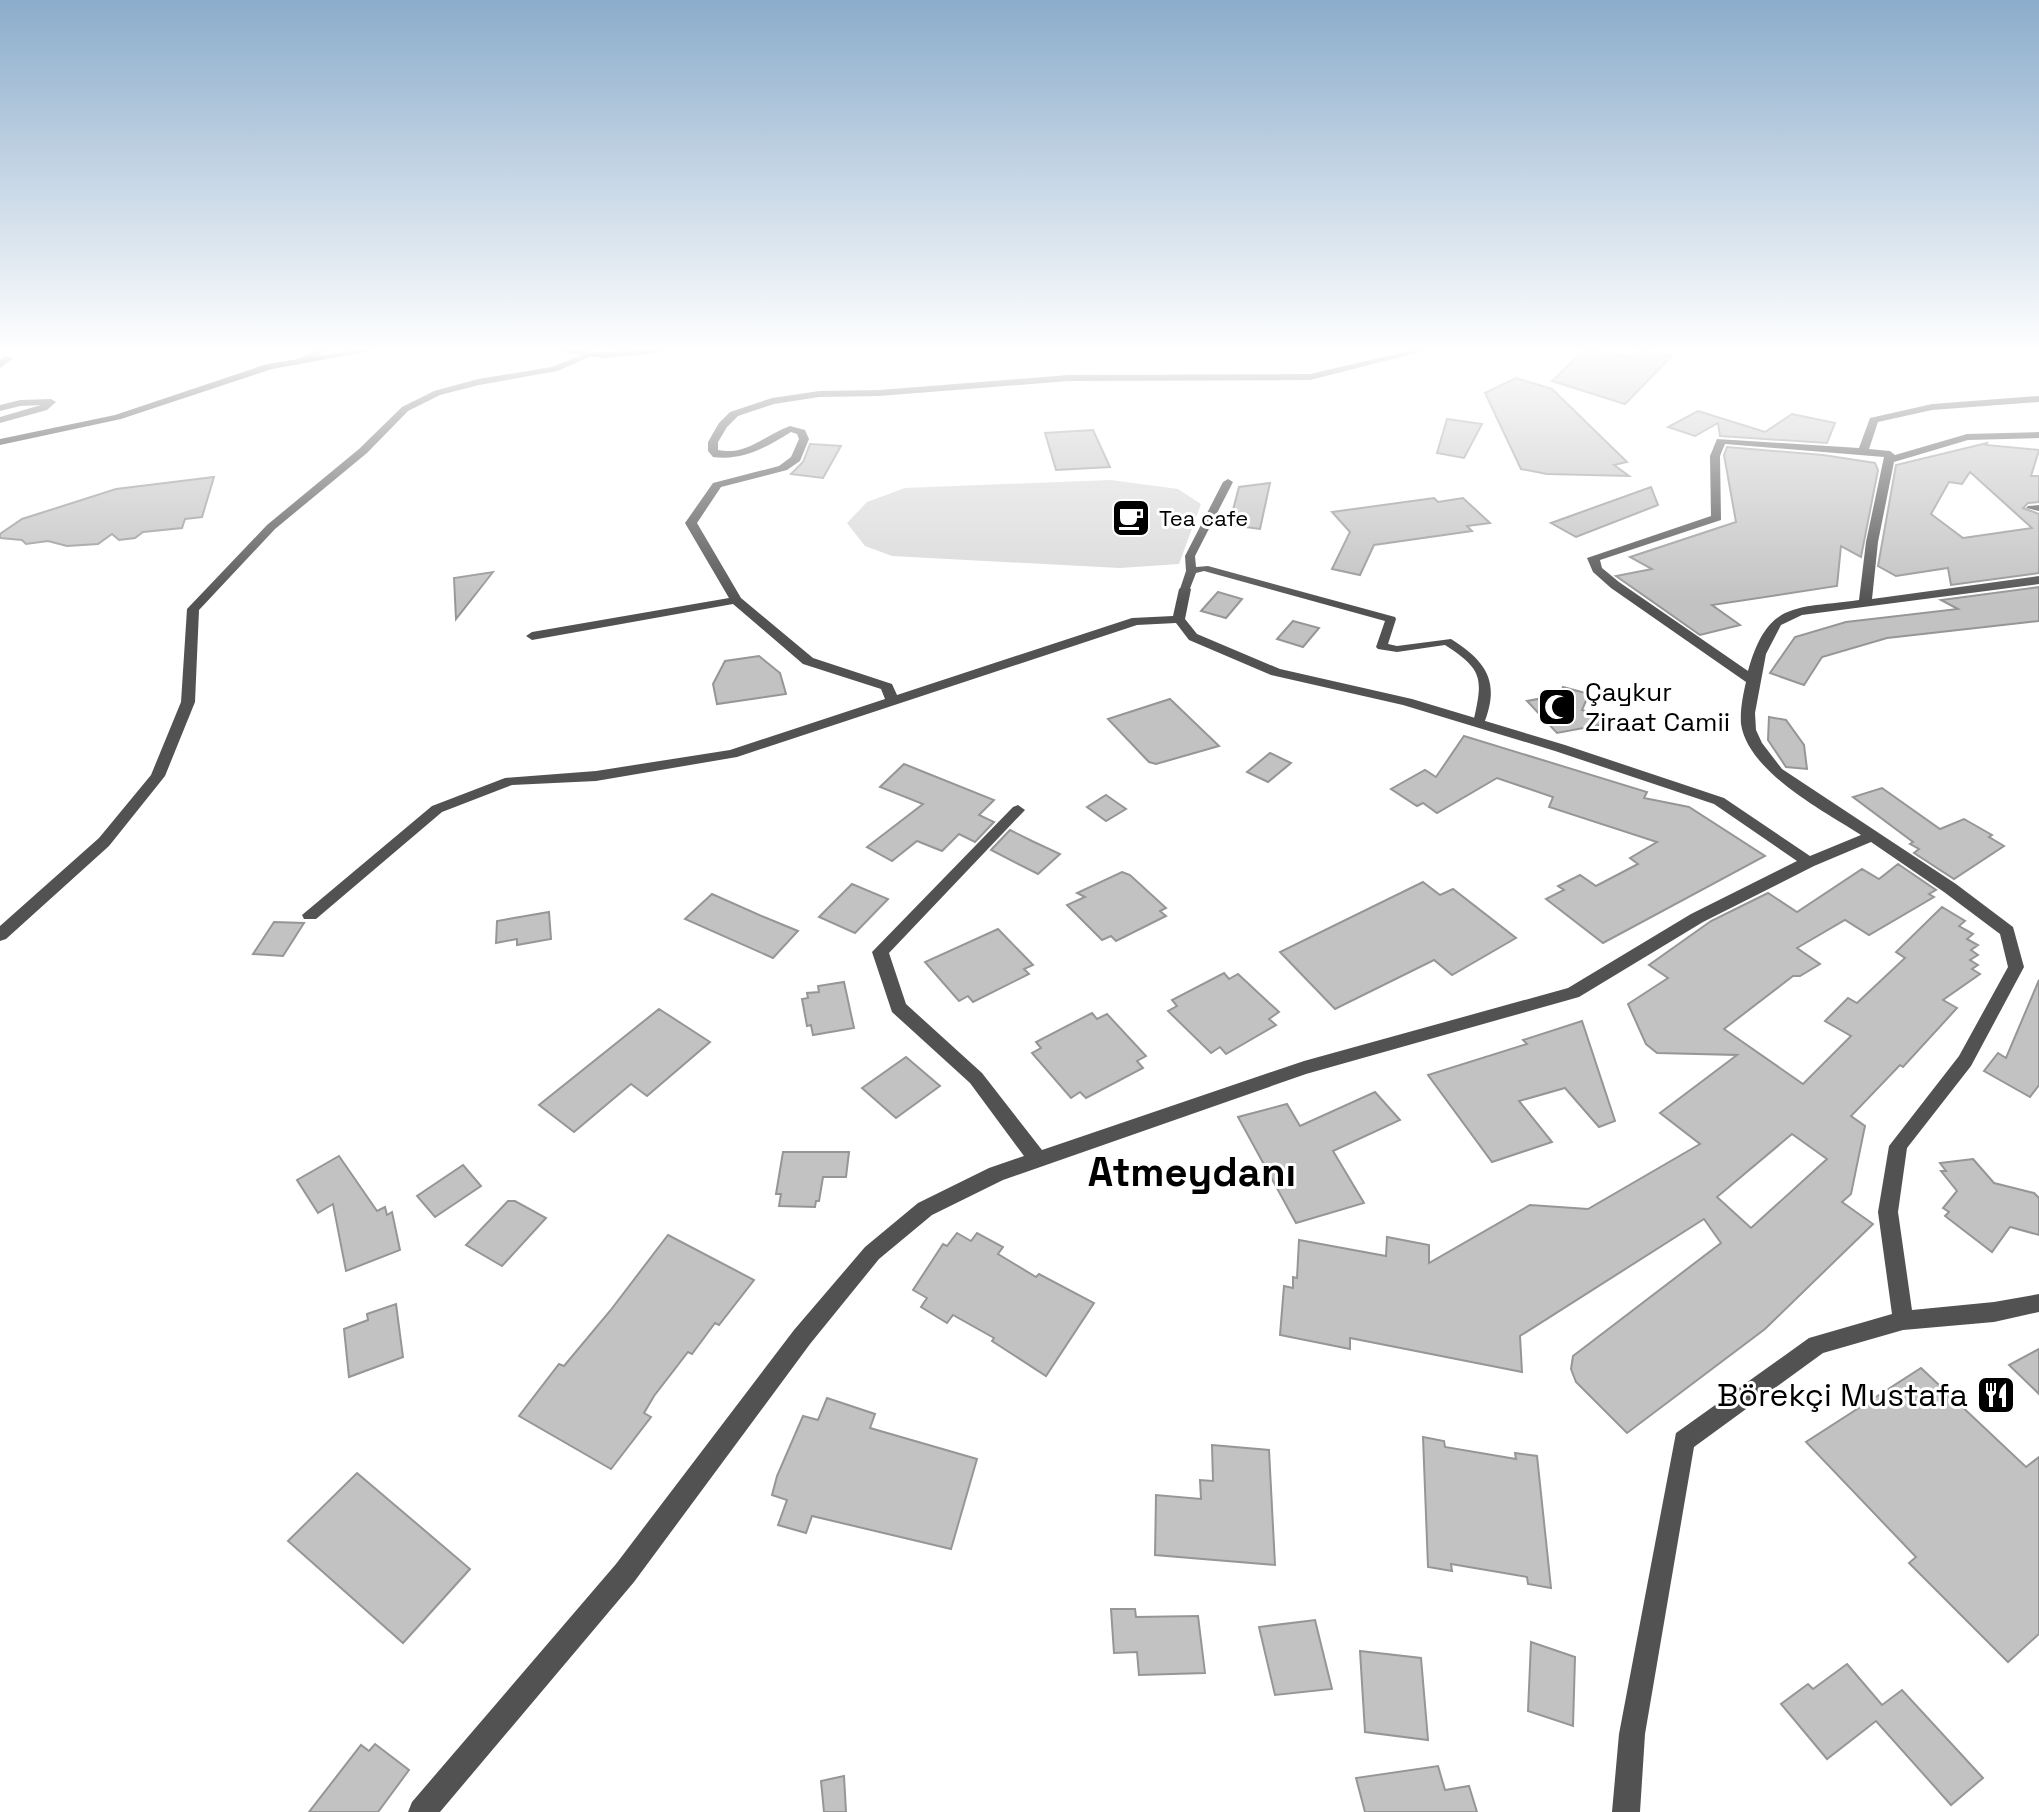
<svg xmlns="http://www.w3.org/2000/svg" width="2039" height="1812" viewBox="0 0 2039 1812" font-family="'Space Grotesk',sans-serif">
	<rect width="100%" height="100%" fill="#fff"/>
	<path fill="#d9d9d9" d="M 1111,480 L 1178,489 L 1201,504 L 1179,564 L 1120,568 L 892,556 L 865,546 L 847,523 L 867,502 L 905,488 Z"/>
	<g fill="#c2c2c2" stroke="#969696" stroke-width="2" fill-rule="evenodd">
		<path d="M 1584,350 L 1634,357 L 1638,350 L 1672,356 L 1625,404 L 1552,381 Z"/>
		<path d="M 1516,378 L 1552,389 L 1627,462 L 1614,465 L 1629,476 L 1547,474 L 1521,469 L 1485,393 Z"/>
		<path d="M 1698,411 L 1765,432 L 1792,414 L 1835,423 L 1827,443 L 1720,436 L 1718,423 L 1695,436 L 1668,427 Z"/>
		<path d="M 1447,419 L 1482,424 L 1464,458 L 1437,453 Z"/>
		<path d="M 1093,430 L 1110,467 L 1056,470 L 1045,433 Z"/>
		<path d="M 1987,443 L 1986,445 L 2039,450 L 2031,476 L 2039,476 L 2039,502 L 2028,503 L 2023,508 L 2039,514 L 2039,573 L 1951,585 L 1948,568 L 1896,576 L 1878,566 L 1896,465 ZM 1970,472 L 2032,528 L 1963,538 L 1931,514 L 1949,482 L 1962,484 Z"/>
		<path d="M 810,444 L 841,446 L 823,478 L 791,474 L 803,462 Z"/>
		<path d="M 1727,447 L 1823,455 L 1875,463 L 1878,470 L 1861,557 L 1841,546 L 1837,586 L 1712,605 L 1740,625 L 1700,635 L 1616,576 L 1652,569 L 1630,557 L 1736,522 L 1724,455 Z"/>
		<path d="M 214,477 L 202,517 L 185,519 L 182,528 L 143,532 L 135,538 L 119,540 L 112,534 L 98,544 L 67,546 L 48,541 L 26,544 L 22,540 L 0,538 L 0,534 L 22,519 L 116,489 Z"/>
		<path d="M 1270,483 L 1260,529 L 1229,525 L 1239,487 Z"/>
		<path d="M 1651,487 L 1658,505 L 1576,537 L 1551,523 Z"/>
		<path d="M 1434,498 L 1438,502 L 1463,498 L 1490,523 L 1467,526 L 1472,531 L 1374,545 L 1360,575 L 1332,569 L 1350,532 L 1332,512 Z"/>
		<path d="M 493,572 L 456,619 L 454,578 Z"/>
		<path d="M 2039,587 L 2039,621 L 1887,638 L 1822,657 L 1804,685 L 1770,673 L 1795,637 L 1846,622 L 1958,609 L 1941,600 Z"/>
		<path d="M 1218,592 L 1242,599 L 1226,618 L 1201,611 Z"/>
		<path d="M 1293,621 L 1319,628 L 1303,647 L 1277,639 Z"/>
		<path d="M 759,656 L 780,673 L 786,694 L 717,704 L 713,684 L 725,661 Z"/>
		<path d="M 1563,687 L 1589,694 L 1582,710 L 1621,721 L 1557,733 L 1527,701 L 1559,695 Z"/>
		<path d="M 1170,699 L 1219,746 L 1156,764 L 1149,762 L 1108,719 Z"/>
		<path d="M 1769,717 L 1786,720 L 1804,745 L 1807,769 L 1786,767 L 1768,740 Z"/>
		<path d="M 1464,736 L 1647,792 L 1644,798 L 1689,807 L 1765,856 L 1603,943 L 1546,899 L 1564,890 L 1558,886 L 1580,875 L 1596,886 L 1638,864 L 1630,858 L 1657,842 L 1549,807 L 1553,797 L 1497,778 L 1437,813 L 1423,803 L 1417,806 L 1391,789 L 1425,770 L 1436,777 Z"/>
		<path d="M 1270,753 L 1291,763 L 1268,782 L 1247,772 Z"/>
		<path d="M 904,764 L 994,800 L 979,815 L 994,822 L 975,842 L 959,834 L 942,851 L 917,841 L 892,861 L 867,847 L 923,804 L 880,787 Z"/>
		<path d="M 1882,788 L 1940,829 L 1964,819 L 1992,835 L 1989,837 L 2004,846 L 1954,879 L 1914,853 L 1919,849 L 1910,844 L 1913,842 L 1853,797 Z"/>
		<path d="M 1106,795 L 1126,809 L 1106,821 L 1087,807 Z"/>
		<path d="M 1010,830 L 1032,841 L 1060,854 L 1038,874 L 991,850 Z"/>
		<path d="M 1898,864 L 1936,890 L 1929,894 L 1934,897 L 1869,935 L 1845,920 L 1797,948 L 1820,964 L 1800,976 L 1793,976 L 1724,1029 L 1803,1084 L 1851,1036 L 1825,1021 L 1848,998 L 1857,1003 L 1905,958 L 1896,952 L 1942,907 L 1965,921 L 1959,926 L 1973,934 L 1967,939 L 1978,945 L 1971,950 L 1978,955 L 1970,960 L 1978,965 L 1972,969 L 1980,974 L 1943,1000 L 1957,1008 L 1903,1067 L 1900,1065 L 1851,1116 L 1865,1126 L 1851,1194 L 1842,1202 L 1873,1224 L 1765,1329 L 1627,1433 L 1576,1382 L 1571,1369 L 1573,1356 L 1721,1243 L 1704,1219 L 1520,1336 L 1522,1372 L 1350,1338 L 1350,1349 L 1280,1335 L 1284,1286 L 1293,1288 L 1293,1277 L 1297,1278 L 1299,1240 L 1386,1256 L 1387,1237 L 1429,1245 L 1429,1263 L 1530,1205 L 1588,1209 L 1700,1144 L 1660,1113 L 1737,1055 L 1657,1053 L 1646,1044 L 1628,1004 L 1668,978 L 1649,965 L 1711,921 L 1768,893 L 1797,912 L 1862,869 L 1879,879 ZM 1792,1134 L 1827,1159 L 1751,1228 L 1717,1197 Z"/>
		<path d="M 1122,872 L 1130,875 L 1166,908 L 1160,911 L 1166,916 L 1116,941 L 1111,936 L 1102,940 L 1067,905 L 1085,897 L 1077,893 Z"/>
		<path d="M 1423,882 L 1440,895 L 1453,889 L 1516,938 L 1452,975 L 1434,960 L 1335,1009 L 1280,952 Z"/>
		<path d="M 852,884 L 888,899 L 855,933 L 819,917 Z"/>
		<path d="M 712,894 L 764,917 L 798,931 L 773,958 L 685,919 Z"/>
		<path d="M 549,912 L 551,939 L 517,945 L 517,939 L 496,943 L 497,921 Z"/>
		<path d="M 274,922 L 304,923 L 283,956 L 253,954 Z"/>
		<path d="M 998,929 L 1033,965 L 1024,969 L 1029,974 L 973,1002 L 968,996 L 959,1001 L 925,962 Z"/>
		<path d="M 1224,973 L 1229,979 L 1238,974 L 1279,1012 L 1269,1019 L 1276,1025 L 1226,1054 L 1220,1047 L 1211,1053 L 1168,1011 L 1177,1006 L 1172,1000 Z"/>
		<path d="M 2039,980 L 2039,1085 L 2030,1097 L 1984,1071 L 1998,1053 L 2006,1058 Z"/>
		<path d="M 844,982 L 854,1028 L 813,1035 L 811,1025 L 807,1026 L 802,999 L 808,998 L 807,993 L 819,992 L 818,986 Z"/>
		<path d="M 659,1009 L 710,1042 L 647,1096 L 631,1084 L 574,1132 L 539,1105 Z"/>
		<path d="M 1092,1013 L 1097,1019 L 1107,1014 L 1146,1056 L 1137,1061 L 1143,1068 L 1086,1098 L 1080,1092 L 1071,1098 L 1032,1053 L 1041,1048 L 1036,1042 Z"/>
		<path d="M 1582,1021 L 1615,1121 L 1599,1127 L 1565,1088 L 1519,1101 L 1552,1142 L 1492,1162 L 1428,1075 L 1527,1044 L 1523,1040 Z"/>
		<path d="M 906,1057 L 940,1086 L 896,1118 L 862,1088 Z"/>
		<path d="M 1375,1092 L 1400,1120 L 1333,1151 L 1364,1203 L 1296,1223 L 1238,1117 L 1287,1104 L 1300,1126 Z"/>
		<path d="M 783,1152 L 849,1152 L 846,1177 L 823,1177 L 819,1201 L 816,1201 L 815,1207 L 779,1206 L 781,1194 L 776,1194 Z"/>
		<path d="M 339,1156 L 377,1211 L 385,1207 L 387,1215 L 392,1212 L 400,1250 L 346,1271 L 333,1204 L 318,1213 L 297,1180 Z"/>
		<path d="M 1973,1159 L 1994,1183 L 2034,1193 L 2039,1198 L 2039,1235 L 2010,1227 L 1992,1252 L 1945,1216 L 1949,1212 L 1943,1208 L 1957,1191 L 1941,1171 L 1946,1171 L 1940,1163 Z"/>
		<path d="M 463,1165 L 481,1186 L 435,1217 L 417,1196 Z"/>
		<path d="M 508,1201 L 515,1201 L 546,1218 L 502,1266 L 466,1245 Z"/>
		<path d="M 957,1233 L 971,1241 L 977,1233 L 1003,1247 L 998,1254 L 1036,1277 L 1039,1274 L 1094,1303 L 1046,1376 L 992,1341 L 994,1338 L 953,1315 L 947,1323 L 921,1307 L 927,1298 L 913,1290 L 943,1244 L 947,1246 Z"/>
		<path d="M 668,1235 L 754,1280 L 719,1325 L 715,1323 L 692,1354 L 688,1352 L 654,1396 L 644,1413 L 651,1417 L 611,1469 L 519,1416 L 559,1364 L 564,1366 L 610,1311 Z"/>
		<path d="M 396,1304 L 403,1357 L 349,1377 L 344,1329 L 368,1320 L 367,1314 Z"/>
		<path d="M 2039,1349 L 2039,1394 L 2009,1365 Z"/>
		<path d="M 1921,1368 L 2026,1467 L 2039,1457 L 2039,1634 L 2008,1662 L 1909,1563 L 1916,1557 L 1806,1442 Z"/>
		<path d="M 827,1398 L 875,1414 L 870,1428 L 977,1459 L 951,1549 L 812,1516 L 806,1533 L 778,1525 L 787,1500 L 772,1495 L 777,1476 L 803,1416 L 818,1420 Z"/>
		<path d="M 1423,1437 L 1444,1441 L 1445,1447 L 1516,1459 L 1515,1453 L 1537,1456 L 1551,1588 L 1528,1584 L 1527,1577 L 1451,1564 L 1452,1571 L 1428,1567 Z"/>
		<path d="M 1212,1445 L 1269,1450 L 1275,1565 L 1155,1555 L 1156,1495 L 1201,1499 L 1200,1480 L 1213,1481 Z"/>
		<path d="M 357,1473 L 470,1569 L 403,1643 L 288,1541 Z"/>
		<path d="M 1111,1609 L 1135,1609 L 1136,1617 L 1198,1616 L 1205,1673 L 1139,1675 L 1137,1652 L 1114,1653 Z"/>
		<path d="M 1315,1620 L 1332,1689 L 1275,1695 L 1259,1627 Z"/>
		<path d="M 1531,1642 L 1575,1657 L 1573,1726 L 1528,1711 Z"/>
		<path d="M 1360,1651 L 1421,1658 L 1428,1740 L 1365,1732 Z"/>
		<path d="M 1847,1664 L 1882,1705 L 1902,1690 L 1983,1778 L 1951,1805 L 1876,1721 L 1827,1759 L 1781,1704 L 1808,1684 L 1813,1689 Z"/>
		<path d="M 375,1744 L 409,1770 L 378,1812 L 309,1812 L 361,1745 L 369,1751 Z"/>
		<path d="M 1438,1766 L 1445,1790 L 1469,1786 L 1477,1812 L 1365,1812 L 1356,1778 Z"/>
		<path d="M 844,1776 L 846,1812 L 824,1812 L 821,1781 Z"/>
	</g>
	<g fill="none" stroke-linecap="round" stroke-linejoin="round">
		<path fill="#525252" fill-rule="evenodd" d="M 1228,479 L 1233,482 L 1195,556 L 1196,567 L 1208,566 L 1395,617 L 1396,619 L 1388,644 L 1397,646 L 1451,639 C 1487,662 1501,682 1483,726 L 1479,727 L 1473,723 C 1483,679 1484,670 1445,645 L 1397,652 L 1378,649 L 1376,647 L 1385,621 L 1204,571 L 1196,573 L 1189,591 L 1181,591 L 1180,589 L 1186,571 L 1185,556 L 1223,482 Z"/>
		<g fill="#525252" fill-rule="evenodd">
			<path d="M 317,350 L 329,350 L 297,365 L 289,363 Z"/>
			<path d="M 1413,350 L 1428,350 L 1310,380 L 1068,381 L 879,396 L 819,397 L 774,404 L 738,416 L 727,427 L 718,442 L 718,450 C 746,456 765,435 790,426 L 805,430 L 809,439 L 800,461 L 787,470 L 721,487 L 697,523 L 741,598 L 813,658 L 892,684 L 897,695 L 1132,618 L 1173,616 L 1179,589 L 1185,585 L 1191,589 L 1185,619 L 1197,634 L 1280,669 L 1412,699 L 1565,745 L 1724,798 L 1810,856 L 1861,835 C 1824,811 1748,772 1741,724 C 1740,710 1743,695 1746,682 L 1611,588 L 1593,572 L 1587,558 L 1711,516 L 1710,456 L 1717,439 L 1859,448 L 1870,418 L 1932,404 L 2039,396 L 2039,402 L 1932,410 L 1878,422 L 1869,449 L 1890,451 L 1895,455 L 1967,434 L 2039,432 L 2039,438 L 1968,440 L 1894,462 L 1878,542 L 1872,599 L 2039,576 L 2039,584 L 1802,615 L 1781,625 L 1766,654 L 1755,713 L 1756,730 L 1762,743 L 1782,769 L 1956,884 L 2013,927 L 2024,967 L 1971,1066 L 1907,1148 L 1898,1212 L 1912,1310 L 1994,1302 L 2039,1294 L 2039,1312 L 1994,1322 L 1903,1330 L 1823,1353 L 1694,1447 L 1645,1734 L 1640,1812 L 1612,1812 L 1619,1734 L 1676,1433 L 1809,1338 L 1892,1314 L 1878,1212 L 1889,1146 L 1959,1056 L 2008,967 L 2000,934 L 1944,892 L 1871,842 L 1814,866 L 1703,922 L 1579,997 L 1306,1074 L 1003,1180 L 932,1215 L 879,1259 L 810,1344 L 634,1582 L 440,1812 L 408,1812 L 412,1802 L 616,1564 L 794,1330 L 865,1247 L 918,1203 L 989,1168 L 1024,1156 L 970,1083 L 892,1012 L 872,952 L 1013,807 L 1018,805 L 1025,810 L 889,953 L 906,1004 L 982,1073 L 1042,1150 L 1304,1061 L 1568,988 L 1691,914 L 1797,861 L 1714,804 L 1555,751 L 1403,705 L 1271,675 L 1189,640 L 1176,623 L 1137,625 L 737,757 L 596,781 L 512,785 L 442,812 L 316,919 L 304,919 L 302,915 L 432,806 L 505,778 L 596,771 L 730,750 L 885,699 L 881,689 L 803,664 L 733,604 L 532,640 L 526,636 L 532,632 L 729,598 L 685,523 L 713,483 L 779,466 L 791,457 L 799,439 L 797,434 L 791,432 C 766,447 744,461 713,457 L 708,451 L 708,442 L 719,423 L 730,412 L 772,398 L 819,391 L 879,390 L 1068,375 L 1310,374 ZM 1725,444 L 1884,457 L 1866,542 L 1859,600 C 1795,609 1768,600 1748,671 L 1619,582 L 1602,568 L 1600,560 L 1721,520 L 1720,456 Z"/>
			<path d="M 589,352 L 597,354 L 557,371 L 479,385 L 440,395 L 408,411 L 367,453 L 275,529 L 199,610 L 195,702 L 165,776 L 109,846 L 6,939 L 0,941 L 0,926 L 99,838 L 151,775 L 181,702 L 187,609 L 267,525 L 359,449 L 402,407 L 434,391 L 478,379 L 552,367 Z"/>
			<path d="M 6,356 L 14,358 L 0,368 L 0,360 Z"/>
			<path d="M 51,399 L 56,402 L 47,410 L 0,423 L 0,417 L 41,405 L 20,406 L 0,411 L 0,405 L 20,400 Z"/>
			<path d="M 2039,505 L 2039,511 L 2026,508 L 2028,506 Z"/>
		</g>
		<g fill="#1f1f1f" fill-rule="evenodd">
			<path d="M 355,350 L 376,350 L 272,369 L 121,419 L 0,445 L 0,439 L 115,415 L 267,364 Z"/>
			<path d="M 563,350 L 605,352 L 661,350 L 656,353 L 605,358 L 567,353 Z"/>
		</g>
	</g>
	<linearGradient id="sky" x2="0" y2="1"><stop stop-color="#8baccb"/><stop offset="0.58" stop-color="#fff"/><stop offset="1" stop-color="#fff" stop-opacity="0"/></linearGradient>
	<rect width="2039" height="603" fill="url(#sky)"/>
	<defs>
		<g id="cafe-square" transform="scale(2)"><rect x="-9" y="-9" width="18" height="18" rx="4" fill="#000" stroke="#fff"/><path d="M-5.5-4.5H6V0H3Q3 3.5 0 3.5H-2.5Q-5.5 3.5-5.5 0ZM3-3.2v2h1.7v-2ZM-6 4.5H4V6H-6Z" fill="#fff"/></g>
		<g id="mosque-square" transform="scale(2)"><rect x="-9" y="-9" width="18" height="18" rx="4" fill="#000" stroke="#fff"/><path d="M3.5-4.9A6 6 0 1 0 3.5 4.9A5 5 0 1 1 3.5-4.9Z" fill="#fff"/></g>
		<g id="restaurant-square" transform="scale(2)"><rect x="-9" y="-9" width="18" height="18" rx="4" fill="#000" stroke="#fff"/><path d="M-5-6h1v4h1v-4h1v4h1v-4h1v5L-1.5 .5V6h-2V.5L-5-1ZM5-6V6H3V1.5H1.5Q1.5-4 5-6Z" fill="#fff"/></g>
	</defs>
	<g fill-rule="evenodd">
		<use href="#cafe-square" x="1131" y="518"/>
		<use href="#mosque-square" x="1557" y="707"/>
		<use href="#restaurant-square" x="1996" y="1395"/>
	</g>
	<g text-anchor="middle" stroke-width="6" stroke-linejoin="round" paint-order="stroke">
		<g font-size="22" fill="#000" stroke="#fff" text-anchor="start">
			<text x="1159" y="526">Tea cafe</text>
		</g>
		<g font-size="26" fill="#000" stroke="#fff" text-anchor="start">
			<text x="1585" y="701">Çaykur<tspan x="1585" dy="30">Ziraat Camii</tspan></text>
		</g>
		<g font-size="32" fill="#000" stroke="#fff" text-anchor="end">
			<text x="1968" y="1406">Börekçi Mustafa</text>
		</g>
		<g font-size="40" font-weight="bold" fill="#000" stroke="#fff">
			<text x="1192" y="1186">Atmeydanı</text>
		</g>
	</g>
</svg>
